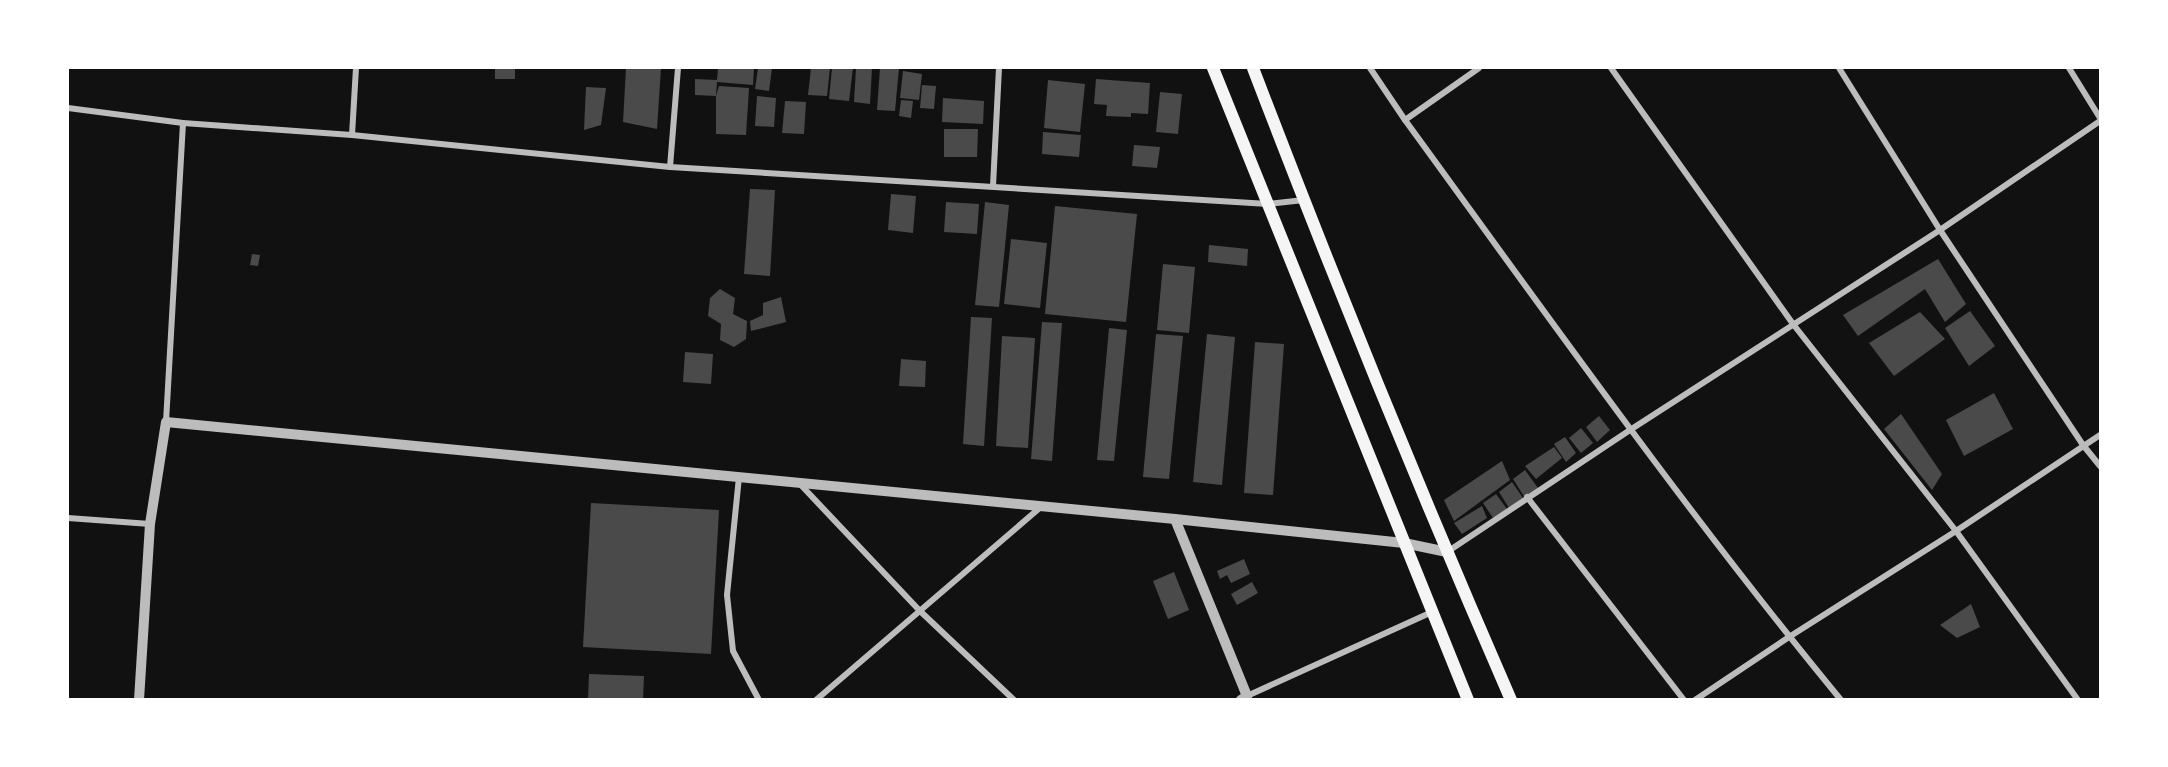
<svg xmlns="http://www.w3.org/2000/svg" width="2168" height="767" viewBox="0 0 2168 767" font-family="Overpass,sans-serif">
	<rect width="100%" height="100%" fill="#111"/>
	<g fill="#4a4a4a">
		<rect x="495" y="68" width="20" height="11"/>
		<path d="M 626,68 L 661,68 L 657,129 L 623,122 Z"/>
		<path d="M 718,68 L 754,68 L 753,85 L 717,82 L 716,96 L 695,95 L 695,79 L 717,80 Z"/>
		<path d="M 758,68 L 772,68 L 769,91 L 755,89 Z"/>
		<path d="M 811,68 L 830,68 L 827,96 L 808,95 Z"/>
		<path d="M 832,68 L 853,68 L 849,101 L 829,99 Z"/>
		<path d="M 856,68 L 872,68 L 870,104 L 854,102 Z"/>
		<path d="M 880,68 L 899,68 L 895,111 L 877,110 Z"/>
		<path d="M 903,71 L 922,74 L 919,100 L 900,98 Z"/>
		<path d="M 1096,79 L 1150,83 L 1148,114 L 1131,113 L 1131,117 L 1106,116 L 1107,105 L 1094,104 Z"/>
		<path d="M 1048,80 L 1085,84 L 1080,132 L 1044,128 Z"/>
		<path d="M 922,85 L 936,86 L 934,109 L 920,108 Z"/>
		<path d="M 719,86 L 749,88 L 746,135 L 716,134 L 716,96 Z"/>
		<path d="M 586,87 L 606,88 L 601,125 L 584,130 Z"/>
		<path d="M 1160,92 L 1182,94 L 1178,134 L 1156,132 Z"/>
		<path d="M 757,96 L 776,98 L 774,127 L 755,126 Z"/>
		<path d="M 943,98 L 984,101 L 983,124 L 942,122 Z"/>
		<path d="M 901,100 L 913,101 L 911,118 L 899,116 Z"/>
		<path d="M 785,101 L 806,102 L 804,134 L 782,133 Z"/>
		<path d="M 944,129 L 978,129 L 977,157 L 944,157 Z"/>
		<path d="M 1043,132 L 1081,135 L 1079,157 L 1042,154 Z"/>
		<path d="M 1134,145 L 1160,147 L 1157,168 L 1132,166 Z"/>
		<path d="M 750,189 L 775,190 L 770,276 L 744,274 Z"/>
		<path d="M 891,194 L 916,196 L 913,233 L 888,230 Z"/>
		<path d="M 946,202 L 979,204 L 977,234 L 944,232 Z"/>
		<path d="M 985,202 L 1009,205 L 999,307 L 975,305 Z"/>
		<path d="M 1055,206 L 1137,214 L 1126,322 L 1045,314 Z"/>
		<path d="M 1011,239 L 1047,243 L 1040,308 L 1004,304 Z"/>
		<path d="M 1209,245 L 1248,249 L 1247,266 L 1208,262 Z"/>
		<path d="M 252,254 L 260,255 L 258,266 L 250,265 Z"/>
		<path d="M 1938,259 L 1966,304 L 1945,322 L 1925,289 L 1858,336 L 1843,315 Z"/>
		<path d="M 1163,264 L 1195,267 L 1189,333 L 1157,330 Z"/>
		<path d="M 720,289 L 735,298 L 733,314 L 747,321 L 746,339 L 734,347 L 720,340 L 721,324 L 708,316 L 710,298 Z"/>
		<path d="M 781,297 L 786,322 L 751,331 L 750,321 L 763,315 L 763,303 Z"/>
		<path d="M 1970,311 L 1995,346 L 1969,366 L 1945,328 Z"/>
		<path d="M 1920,312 L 1945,339 L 1894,376 L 1869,343 Z"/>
		<path d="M 971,317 L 992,318 L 984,446 L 963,444 Z"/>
		<path d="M 1042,322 L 1062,323 L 1052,461 L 1031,459 Z"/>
		<path d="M 1109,328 L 1127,330 L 1114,461 L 1097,460 Z"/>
		<path d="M 1156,334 L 1183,336 L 1169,479 L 1143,477 Z"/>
		<path d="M 1207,334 L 1235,337 L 1222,485 L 1193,482 Z"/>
		<path d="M 1002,336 L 1035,338 L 1028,448 L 996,446 Z"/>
		<path d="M 1255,342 L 1284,344 L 1273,495 L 1244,493 Z"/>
		<path d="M 685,352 L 713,354 L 711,384 L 683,382 Z"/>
		<path d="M 901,359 L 926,361 L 925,387 L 899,386 Z"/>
		<path d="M 1994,393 L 2013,429 L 1964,456 L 1946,420 Z"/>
		<path d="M 1901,414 L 1942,474 L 1932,490 L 1884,429 Z"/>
		<path d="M 1599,416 L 1610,430 L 1597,442 L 1586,427 Z"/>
		<path d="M 1581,428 L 1593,443 L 1581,453 L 1569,438 Z"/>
		<path d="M 1565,437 L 1576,453 L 1566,462 L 1554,444 Z"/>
		<path d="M 1554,447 L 1562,458 L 1536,479 L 1525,466 Z"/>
		<path d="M 1502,461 L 1510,480 L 1454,521 L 1444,500 Z"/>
		<path d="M 1525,470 L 1538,488 L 1525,498 L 1513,479 Z"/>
		<path d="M 1512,482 L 1523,498 L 1509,508 L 1499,492 Z"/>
		<path d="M 1496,494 L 1507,509 L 1493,518 L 1483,503 Z"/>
		<path d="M 591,503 L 719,510 L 711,654 L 583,647 Z"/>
		<path d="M 1482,506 L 1487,518 L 1462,534 L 1454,523 Z"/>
		<path d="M 1244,559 L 1250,574 L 1231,583 L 1227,575 L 1220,579 L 1217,571 Z"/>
		<path d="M 1174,572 L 1189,610 L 1168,619 L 1153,581 Z"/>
		<path d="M 1252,582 L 1258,593 L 1237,605 L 1231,594 Z"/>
		<path d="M 1971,604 L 1980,627 L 1957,638 L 1940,625 Z"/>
		<path d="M 589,674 L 644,676 L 643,700 L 588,700 Z"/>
	</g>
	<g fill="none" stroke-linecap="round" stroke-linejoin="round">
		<g stroke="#bcbcbc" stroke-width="6">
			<path d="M 1370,68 L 1405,120 C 1547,315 1687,513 1841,700"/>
			<path d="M 1611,68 L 1793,324 L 1956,531 L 2078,700"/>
			<path d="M 1839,68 L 1940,230 L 2083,445 L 2100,466"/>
			<path d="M 2069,68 L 2100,118"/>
			<path d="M 68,108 L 183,123 L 352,135 L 670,167 L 1268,204 L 1304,200"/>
			<path d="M 1405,120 L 1479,68"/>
			<path d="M 352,135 L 356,68"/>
			<path d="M 670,167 L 678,68"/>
			<path d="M 993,186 L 999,68"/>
			<path d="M 166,422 L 183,123"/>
			<path d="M 739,477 L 727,595 L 733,651 L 759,700"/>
			<path d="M 799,483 L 920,611 L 1014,700"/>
			<path d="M 1527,497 L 1684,700"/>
			<path d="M 68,518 L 150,524"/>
			<path d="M 1447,552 L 1630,430 L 1940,230 L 2100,121"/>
			<path d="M 1248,699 L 1247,696 L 1432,612"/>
			<path d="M 816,700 L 1042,506"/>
			<path d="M 1695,700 L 1789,637 L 1956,531 L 2100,435"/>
		</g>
		<g stroke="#bcbcbc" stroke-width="10">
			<path d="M 1175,519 L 1247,696 L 1241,700"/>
			<path d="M 139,700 L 150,524 L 166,422 L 1175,519 L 1404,543 L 1447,552"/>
		</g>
		<g stroke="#f5f5f5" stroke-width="12">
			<path d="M 1213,68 L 1468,700"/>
			<path d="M 1253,68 C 1334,280 1420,491 1511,700"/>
		</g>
	</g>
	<rect width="2168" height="767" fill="none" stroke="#ffffff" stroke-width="138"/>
</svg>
